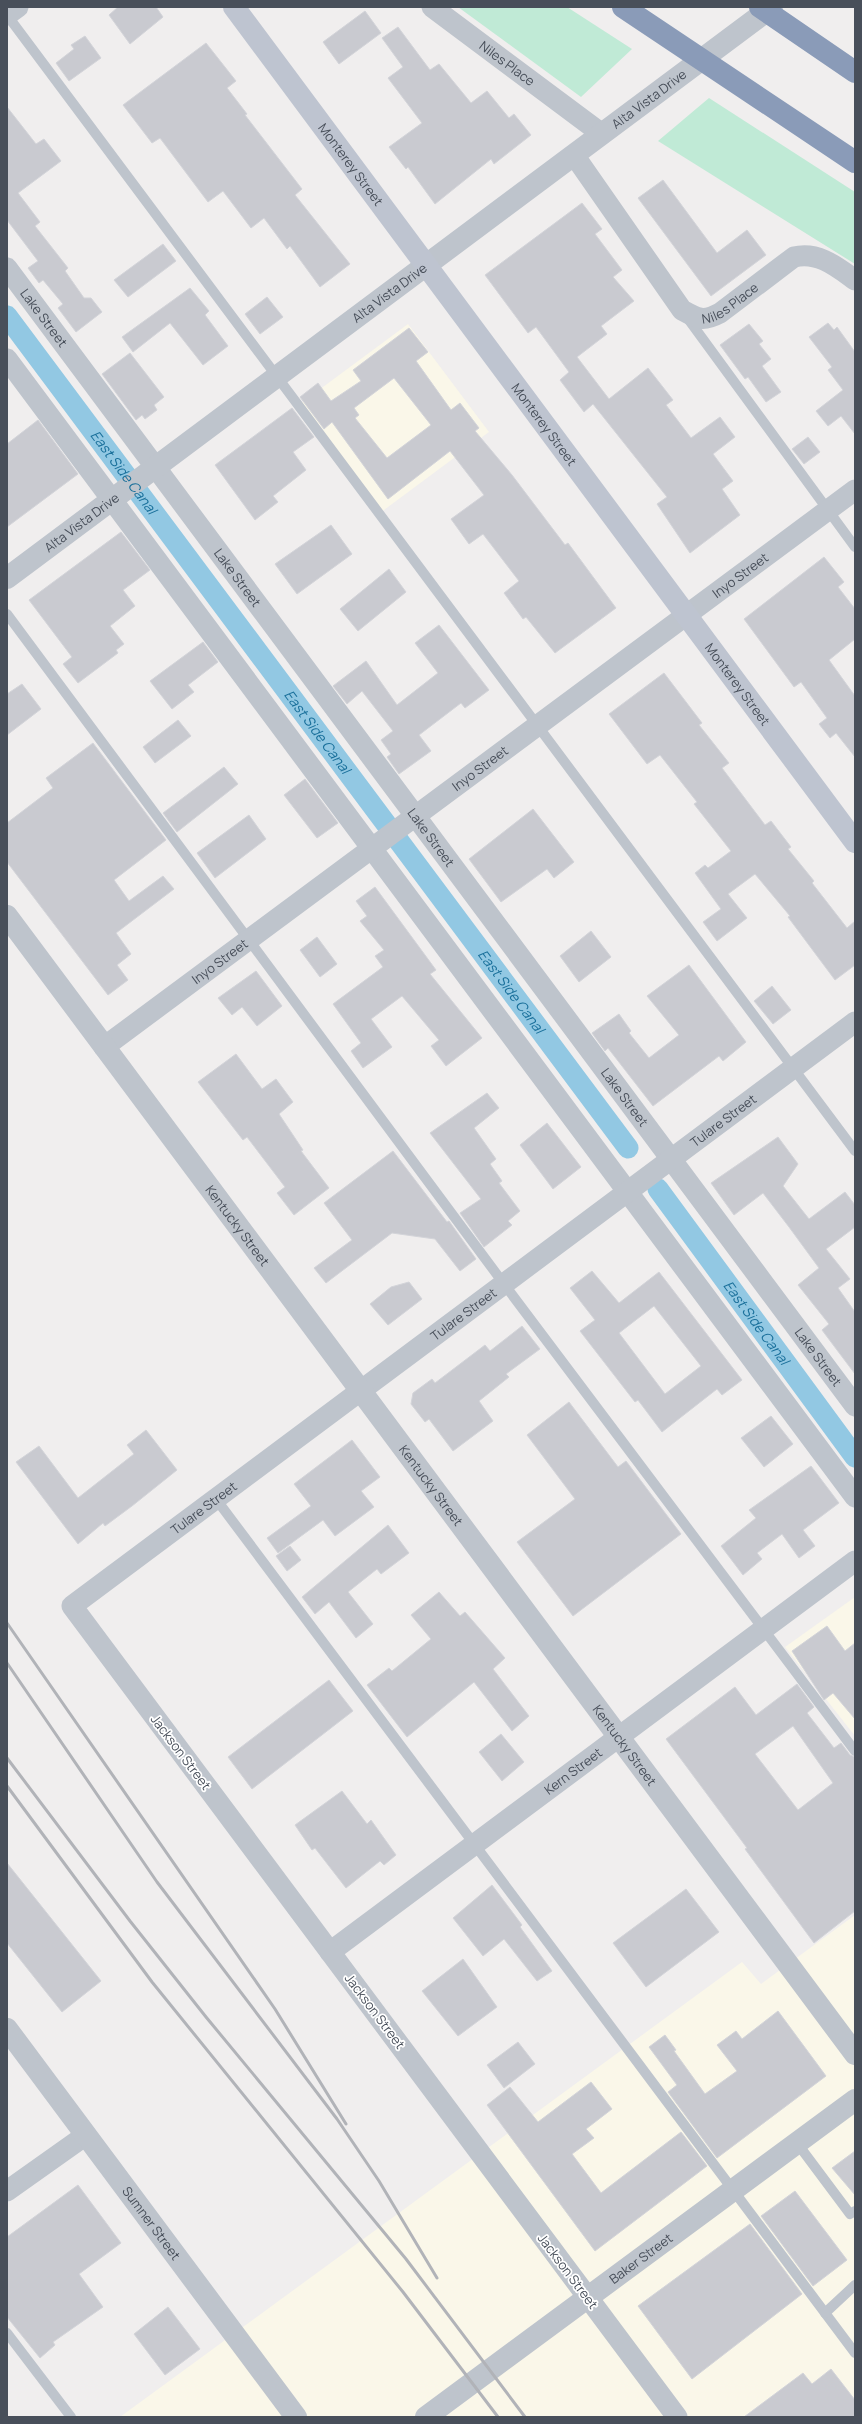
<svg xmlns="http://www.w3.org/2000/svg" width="862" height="2424" viewBox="0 0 862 2424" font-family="Manrope,sans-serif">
	<rect width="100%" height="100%" fill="#f0eeee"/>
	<g fill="#faf7e9">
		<path d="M 408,324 L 489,432 L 380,513 L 300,404 Z"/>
		<path d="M 855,1597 L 855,1736 L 785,1647 Z"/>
		<path d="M 855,1915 L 855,2417 L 120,2417 L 742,1962 L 761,1984 Z"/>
	</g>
	<g fill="#c0ead6">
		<path d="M 458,7 L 567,7 L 632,49 L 581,97 Z"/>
		<path d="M 709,98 L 855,192 L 855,264 L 658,141 Z"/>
	</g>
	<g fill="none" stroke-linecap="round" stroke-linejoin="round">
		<g stroke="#92c8e3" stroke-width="21">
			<path id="s1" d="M 7,316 L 628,1148"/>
			<path id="s2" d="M 658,1189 L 855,1457"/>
		</g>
	</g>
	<g fill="#c9cad0" stroke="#d3d4d9" fill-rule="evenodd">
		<path d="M 118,7 L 156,7 L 163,17 L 130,44 L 109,15 Z"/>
		<path d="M 365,11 L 381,33 L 339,64 L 323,42 Z"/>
		<path d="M 398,27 L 430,70 L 439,64 L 471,103 L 487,91 L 509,118 L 514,114 L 531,135 L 494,164 L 491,159 L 435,204 L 408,167 L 406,169 L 389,147 L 422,123 L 388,78 L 403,67 L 382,38 Z"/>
		<path d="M 85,36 L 101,58 L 69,81 L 56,63 L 74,49 L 71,45 Z"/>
		<path d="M 206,43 L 236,81 L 227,88 L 247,114 L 245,115 L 302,189 L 295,195 L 350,264 L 320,287 L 290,246 L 287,249 L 264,218 L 251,228 L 223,191 L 208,202 L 160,138 L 152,143 L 123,105 Z"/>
		<path d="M 7,107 L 36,144 L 44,139 L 61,161 L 18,193 L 40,222 L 35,226 L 68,268 L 65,271 L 84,298 L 91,298 L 102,312 L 76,332 L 58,308 L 63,304 L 43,280 L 39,283 L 28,268 L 38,261 L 7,220 Z"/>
		<path d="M 663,180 L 717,253 L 747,230 L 766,255 L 711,296 L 638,198 Z"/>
		<path d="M 582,203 L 602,229 L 595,234 L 622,270 L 613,277 L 634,301 L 601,326 L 607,334 L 577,357 L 609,399 L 648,368 L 673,400 L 666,405 L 691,438 L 720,417 L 735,437 L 713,454 L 733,481 L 722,489 L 740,515 L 690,553 L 657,504 L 667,497 L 593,404 L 584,412 L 560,380 L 569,372 L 536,327 L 528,333 L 485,275 Z"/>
		<path d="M 163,244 L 176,261 L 128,297 L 114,280 Z"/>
		<path d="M 190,288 L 209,311 L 205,315 L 228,346 L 203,365 L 170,323 L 133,352 L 122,337 Z"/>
		<path d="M 267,297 L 283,317 L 260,334 L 245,314 Z"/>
		<path d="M 828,323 L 834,330 L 837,327 L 855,352 L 855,434 L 841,416 L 828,426 L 816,411 L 843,390 L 828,370 L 832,367 L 809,337 Z"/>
		<path d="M 749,324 L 763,341 L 759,344 L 771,359 L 762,366 L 781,392 L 766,402 L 748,377 L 745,379 L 720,345 Z"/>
		<path d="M 409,328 L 428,352 L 416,361 L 451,410 L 460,403 L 479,428 L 475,431 L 512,475 L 565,545 L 568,543 L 616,608 L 555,653 L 526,617 L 523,619 L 504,593 L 519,581 L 483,534 L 469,544 L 451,519 L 484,495 L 450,451 L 388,499 L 332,422 L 324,429 L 300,397 L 318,383 L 331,401 L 361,381 L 353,370 ZM 394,378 L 431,425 L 387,458 L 355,418 L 359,415 L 354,408 Z"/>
		<path d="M 130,353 L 164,397 L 154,405 L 157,410 L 145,419 L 142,415 L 136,420 L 102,374 Z"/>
		<path d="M 292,408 L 314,437 L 293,452 L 306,470 L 273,496 L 278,502 L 255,520 L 215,465 Z"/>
		<path d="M 38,420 L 78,474 L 7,527 L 7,444 Z"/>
		<path d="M 808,437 L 820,452 L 804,464 L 792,449 Z"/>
		<path d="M 331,525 L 352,554 L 297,594 L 275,564 Z"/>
		<path d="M 121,532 L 150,570 L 123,590 L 135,606 L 110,626 L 124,644 L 116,650 L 118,653 L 78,683 L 63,664 L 72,657 L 29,600 Z"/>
		<path d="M 824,557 L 844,582 L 838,587 L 855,609 L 855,639 L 829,660 L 855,696 L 855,757 L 836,733 L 830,738 L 819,724 L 827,718 L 801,682 L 794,687 L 744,619 Z"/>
		<path d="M 389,569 L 406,592 L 358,631 L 340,609 Z"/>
		<path d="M 439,625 L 489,690 L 465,708 L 461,703 L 419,735 L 431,751 L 399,774 L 387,757 L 391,754 L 381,740 L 393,731 L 362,691 L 347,704 L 333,686 L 366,661 L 397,705 L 438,673 L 415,643 Z"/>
		<path d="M 203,642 L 218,662 L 188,685 L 194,692 L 172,709 L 150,681 Z"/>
		<path d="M 664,673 L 702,723 L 699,725 L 729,763 L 722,768 L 765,825 L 771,821 L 791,847 L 788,849 L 814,881 L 812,883 L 847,928 L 855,921 L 855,965 L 835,980 L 788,917 L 790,916 L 755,874 L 728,894 L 747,918 L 717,941 L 703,922 L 721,909 L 695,873 L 705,865 L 708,868 L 731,851 L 694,804 L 697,802 L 660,755 L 647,764 L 609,714 Z"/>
		<path d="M 22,684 L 41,709 L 7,735 L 7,694 Z"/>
		<path d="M 178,720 L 191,736 L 155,763 L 143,747 Z"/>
		<path d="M 93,743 L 166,840 L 114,880 L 129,901 L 163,876 L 174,889 L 116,933 L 131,954 L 117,965 L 128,980 L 108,995 L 7,862 L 7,823 L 53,788 L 46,778 Z"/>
		<path d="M 224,767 L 238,784 L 177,832 L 163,813 Z"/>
		<path d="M 305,779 L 338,823 L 317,838 L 284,795 Z"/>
		<path d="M 533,809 L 574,862 L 554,878 L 547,869 L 501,902 L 469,859 Z"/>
		<path d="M 249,815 L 266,839 L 215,878 L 197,853 Z"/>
		<path d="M 375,887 L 436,970 L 430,974 L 482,1038 L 446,1066 L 431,1046 L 439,1040 L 402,996 L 371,1019 L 392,1047 L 363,1068 L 351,1051 L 361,1043 L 333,1004 L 383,967 L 375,956 L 384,950 L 360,921 L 367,916 L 356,901 Z"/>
		<path d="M 591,931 L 611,957 L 579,982 L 560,956 Z"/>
		<path d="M 317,937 L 337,964 L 320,977 L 300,950 Z"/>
		<path d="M 689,965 L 746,1042 L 723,1061 L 719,1056 L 653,1106 L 608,1048 L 605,1051 L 592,1033 L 619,1014 L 631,1031 L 629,1033 L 649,1058 L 679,1035 L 647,996 Z"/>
		<path d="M 256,971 L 282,1006 L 257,1026 L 242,1007 L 232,1015 L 218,998 Z"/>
		<path d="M 772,986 L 791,1010 L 773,1024 L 754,1001 Z"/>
		<path d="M 236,1054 L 262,1089 L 276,1079 L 293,1102 L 279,1114 L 303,1150 L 301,1151 L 329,1188 L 294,1215 L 277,1193 L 285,1187 L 247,1137 L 243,1140 L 198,1082 Z"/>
		<path d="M 487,1093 L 499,1108 L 474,1128 L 496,1159 L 490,1164 L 502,1181 L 499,1183 L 520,1211 L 508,1221 L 512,1225 L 484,1247 L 460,1213 L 481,1199 L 430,1133 Z"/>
		<path d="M 547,1123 L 581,1167 L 553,1189 L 520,1145 Z"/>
		<path d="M 778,1137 L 798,1164 L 783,1186 L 809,1219 L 845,1192 L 855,1205 L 855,1227 L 826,1249 L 850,1279 L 838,1288 L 855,1312 L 855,1374 L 822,1330 L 829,1324 L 798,1285 L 819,1268 L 789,1227 L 763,1193 L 734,1215 L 711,1183 Z"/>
		<path d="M 393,1151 L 447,1222 L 449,1221 L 476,1259 L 460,1271 L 435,1239 L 392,1233 L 326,1283 L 314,1268 L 352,1240 L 324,1203 Z"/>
		<path d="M 592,1271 L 619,1303 L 659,1272 L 742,1380 L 722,1395 L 717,1389 L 662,1432 L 638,1400 L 635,1402 L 580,1331 L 595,1320 L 570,1288 ZM 654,1306 L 701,1366 L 665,1394 L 619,1333 Z"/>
		<path d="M 409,1282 L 422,1299 L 388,1325 L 370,1304 L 391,1287 Z"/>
		<path d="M 522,1326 L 540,1349 L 506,1374 L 509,1377 L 479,1401 L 493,1421 L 453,1451 L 429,1419 L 425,1422 L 411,1404 L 413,1393 L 432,1379 L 435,1383 L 485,1345 L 490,1351 Z"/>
		<path d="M 569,1402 L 618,1467 L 626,1461 L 681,1534 L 573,1616 L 517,1542 L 575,1499 L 527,1435 Z"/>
		<path d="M 771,1416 L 793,1444 L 764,1467 L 741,1438 Z"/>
		<path d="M 146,1430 L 177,1470 L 132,1506 L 105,1526 L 103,1523 L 78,1544 L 16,1462 L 39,1446 L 78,1498 L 134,1454 L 127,1445 Z"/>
		<path d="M 352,1440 L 380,1477 L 361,1491 L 374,1507 L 335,1536 L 323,1520 L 278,1553 L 267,1538 L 311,1506 L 294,1484 Z"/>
		<path d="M 811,1466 L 839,1503 L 803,1530 L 815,1546 L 799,1558 L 782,1534 L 757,1553 L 762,1559 L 743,1575 L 721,1546 L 756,1518 L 749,1510 Z"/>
		<path d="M 388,1525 L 409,1553 L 381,1574 L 377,1569 L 348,1592 L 373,1624 L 356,1638 L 329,1602 L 315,1614 L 302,1597 Z"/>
		<path d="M 290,1546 L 301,1560 L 287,1571 L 276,1556 Z"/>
		<path d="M 439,1592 L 460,1616 L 465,1612 L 505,1658 L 493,1669 L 529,1716 L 512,1731 L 474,1682 L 407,1737 L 367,1685 L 389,1668 L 392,1671 L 431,1639 L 411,1615 Z"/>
		<path d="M 827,1626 L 845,1651 L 855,1643 L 855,1719 L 833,1693 L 824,1700 L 792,1651 Z"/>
		<path d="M 329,1680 L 353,1711 L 252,1789 L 228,1757 Z"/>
		<path d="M 797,1684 L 814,1707 L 807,1713 L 834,1748 L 841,1743 L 850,1755 L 855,1757 L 855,1911 L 814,1943 L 745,1849 L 747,1848 L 666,1739 L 735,1687 L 756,1715 ZM 793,1726 L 833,1783 L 798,1810 L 755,1754 Z"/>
		<path d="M 501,1734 L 524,1762 L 502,1781 L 479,1752 Z"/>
		<path d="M 342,1791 L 367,1824 L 371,1820 L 396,1855 L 384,1865 L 380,1861 L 346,1888 L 315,1848 L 312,1850 L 295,1825 Z"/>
		<path d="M 7,1863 L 101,1981 L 62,2012 L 7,1943 Z"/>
		<path d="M 492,1885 L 522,1925 L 520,1927 L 552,1971 L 537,1981 L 504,1939 L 483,1956 L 453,1918 Z"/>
		<path d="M 686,1889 L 719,1932 L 646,1987 L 613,1943 Z"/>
		<path d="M 463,1959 L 497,2007 L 458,2036 L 422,1991 Z"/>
		<path d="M 778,2011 L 826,2076 L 717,2158 L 668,2092 L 677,2085 L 649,2047 L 665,2035 L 676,2050 L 674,2051 L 705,2094 L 737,2071 L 717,2045 L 736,2031 L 742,2039 Z"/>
		<path d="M 518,2042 L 535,2064 L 504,2088 L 487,2065 Z"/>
		<path d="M 591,2082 L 612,2109 L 586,2129 L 594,2138 L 572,2154 L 601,2193 L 681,2132 L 707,2166 L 595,2251 L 487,2105 L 510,2087 L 538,2122 Z"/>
		<path d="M 855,2151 L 855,2195 L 832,2168 Z"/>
		<path d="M 78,2185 L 121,2243 L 79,2274 L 103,2307 L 53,2342 L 55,2345 L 40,2358 L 7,2317 L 7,2237 Z"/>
		<path d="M 795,2191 L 847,2260 L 813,2286 L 761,2216 Z"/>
		<path d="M 750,2224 L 802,2294 L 692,2379 L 638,2306 Z"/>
		<path d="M 168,2307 L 200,2349 L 165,2375 L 134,2334 Z"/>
		<path d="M 831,2369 L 855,2400 L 855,2417 L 744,2417 L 803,2373 L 812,2384 Z"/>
	</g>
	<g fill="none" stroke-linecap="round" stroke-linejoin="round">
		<g stroke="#bec4cc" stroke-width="10">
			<path d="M 7,15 L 855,1151"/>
			<path d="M 686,316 L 855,547"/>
			<path d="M 7,614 L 504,1284 L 855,1751"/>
			<path d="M 216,1499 L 855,2353"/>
			<path d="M 797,2143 L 850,2214 L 855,2211"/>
			<path d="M 825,2313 L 855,2285"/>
			<path d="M 7,2333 L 71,2417"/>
		</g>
		<g stroke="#bec4cc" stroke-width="21">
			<path id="s3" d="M 432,7 L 602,134"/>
			<path d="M 7,15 L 18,7"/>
			<path id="s4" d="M 574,155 L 682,310 C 698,319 703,322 720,313 L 794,257 C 818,251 837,267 855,280"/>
			<path id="s5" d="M 7,268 L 855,1406"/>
			<path d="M 7,359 L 855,1497"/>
			<path id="s6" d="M 104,1047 L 855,490"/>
			<path id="s7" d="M 330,1952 L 855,1561"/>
			<path d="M 7,2191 L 86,2135"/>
			<path id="s8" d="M 677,2417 L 72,1606 L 855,1022"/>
		</g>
		<g stroke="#bec4cc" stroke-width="22">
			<path id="s9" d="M 7,578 L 772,7"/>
			<path id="s10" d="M 7,916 L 855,2054"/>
			<path id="s11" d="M 7,2029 L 296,2417"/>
			<path id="s12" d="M 426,2417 L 855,2100"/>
		</g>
		<path stroke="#bec4d0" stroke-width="22" id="s13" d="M 234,7 L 855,842"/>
		<g stroke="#8a9bb8" stroke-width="22">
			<path d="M 623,7 L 855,162"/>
			<path d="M 760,7 L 855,72"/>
		</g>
		<g stroke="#b1b3b8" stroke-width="3">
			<path d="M 7,1623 L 275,2009 L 346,2124"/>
			<path d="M 7,1663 L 157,1882 L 337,2119 L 379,2181 L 437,2278"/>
			<path d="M 7,1758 L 130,1921 L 206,2017 L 406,2259 L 525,2417"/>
			<path d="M 7,1786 L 152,1982 L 403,2292 L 498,2417"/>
		</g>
	</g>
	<g text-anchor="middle" stroke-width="3.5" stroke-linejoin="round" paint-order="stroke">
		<g font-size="13" fill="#484f5a" stroke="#fff">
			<text dy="5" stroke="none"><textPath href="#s3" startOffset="94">Niles Place</textPath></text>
			<text dy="5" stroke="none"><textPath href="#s9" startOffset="801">Alta Vista Drive</textPath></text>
			<text dy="5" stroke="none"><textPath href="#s13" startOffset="196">Monterey Street</textPath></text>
			<text dy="5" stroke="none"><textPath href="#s9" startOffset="477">Alta Vista Drive</textPath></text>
			<text dy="5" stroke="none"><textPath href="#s4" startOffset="243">Niles Place</textPath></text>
			<text dy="5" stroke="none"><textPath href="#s5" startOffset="62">Lake Street</textPath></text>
			<text dy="5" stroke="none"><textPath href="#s13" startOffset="520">Monterey Street</textPath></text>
			<text dy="5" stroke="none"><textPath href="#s9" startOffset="93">Alta Vista Drive</textPath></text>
			<text dy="5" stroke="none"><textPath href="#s6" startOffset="792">Inyo Street</textPath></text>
			<text dy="5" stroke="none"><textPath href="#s5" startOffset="386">Lake Street</textPath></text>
			<text dy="5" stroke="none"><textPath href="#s13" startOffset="844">Monterey Street</textPath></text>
			<text dy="5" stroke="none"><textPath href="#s6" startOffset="468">Inyo Street</textPath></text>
			<text dy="5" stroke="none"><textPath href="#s5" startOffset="710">Lake Street</textPath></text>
			<text dy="5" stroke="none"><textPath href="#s6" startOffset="144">Inyo Street</textPath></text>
			<text dy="5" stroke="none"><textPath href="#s5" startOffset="1034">Lake Street</textPath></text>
			<text dy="5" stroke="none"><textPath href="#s8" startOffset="1824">Tulare Street</textPath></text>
			<text dy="5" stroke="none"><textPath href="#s10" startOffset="386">Kentucky Street</textPath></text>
			<text dy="5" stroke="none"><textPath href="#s8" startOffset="1500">Tulare Street</textPath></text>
			<text dy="5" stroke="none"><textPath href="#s5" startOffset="1358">Lake Street</textPath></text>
			<text dy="5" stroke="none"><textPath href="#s10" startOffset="710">Kentucky Street</textPath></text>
			<text dy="5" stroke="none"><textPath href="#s8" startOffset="1176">Tulare Street</textPath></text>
			<text dy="5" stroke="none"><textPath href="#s10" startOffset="1034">Kentucky Street</textPath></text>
			<text transform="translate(181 1752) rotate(53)" y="5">Jackson Street</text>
			<text dy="5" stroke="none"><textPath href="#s7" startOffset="303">Kern Street</textPath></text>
			<text transform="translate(375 2011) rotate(53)" y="5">Jackson Street</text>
			<text dy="5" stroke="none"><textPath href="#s11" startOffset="242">Sumner Street</textPath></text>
			<text dy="5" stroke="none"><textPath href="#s12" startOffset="267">Baker Street</textPath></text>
			<text transform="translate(568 2271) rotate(53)" y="5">Jackson Street</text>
		</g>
		<g font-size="14" font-style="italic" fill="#1a709b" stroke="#fff">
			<text dy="5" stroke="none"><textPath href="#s1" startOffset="195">East Side Canal</textPath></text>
			<text dy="5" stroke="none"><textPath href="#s1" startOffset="519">East Side Canal</textPath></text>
			<text dy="5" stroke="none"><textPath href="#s1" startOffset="843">East Side Canal</textPath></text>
			<text dy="5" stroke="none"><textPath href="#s2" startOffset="166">East Side Canal</textPath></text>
		</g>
	</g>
	<rect width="862" height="2424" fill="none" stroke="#484f5a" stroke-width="16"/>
</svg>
